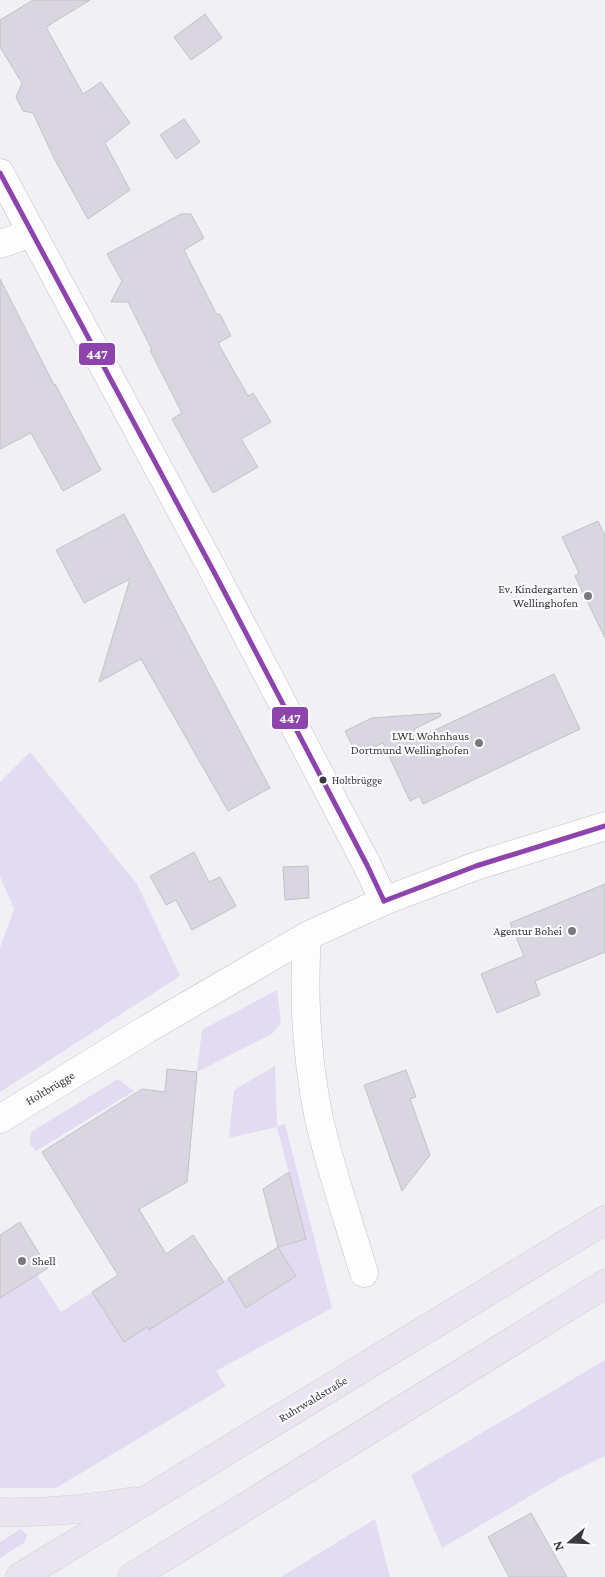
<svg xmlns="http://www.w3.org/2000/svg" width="605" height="1577" viewBox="0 0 605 1577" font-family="'Crimson Pro',serif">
	<rect width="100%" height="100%" fill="#f1f0f5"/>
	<g fill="#e2dbf2">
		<path d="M 30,752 L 137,884 L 180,976 L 0,1092 L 0,948 L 14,909 L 0,876 L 0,782 Z"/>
		<path d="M 277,990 L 281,1023 L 272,1034 L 197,1072 L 202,1030 Z"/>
		<path d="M 275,1066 L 277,1126 L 285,1124 L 332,1308 L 216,1371 L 226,1386 L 56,1488 L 0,1488 L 0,1298 L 37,1275 L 61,1312 L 92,1292 L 124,1342 L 147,1327 L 149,1330 L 228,1278 L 247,1308 L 296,1276 L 278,1247 L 306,1239 L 277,1127 L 229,1138 L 234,1090 Z"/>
		<path d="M 118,1079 L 134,1091 L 36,1151 L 30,1144 L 31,1132 Z"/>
		<path d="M 605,1360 L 605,1456 L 562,1477 L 442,1548 L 411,1475 Z"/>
		<path d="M 375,1519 L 390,1577 L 281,1577 Z"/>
		<path d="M 21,1529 L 27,1535 L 25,1542 L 0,1558 L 0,1542 Z"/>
	</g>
	<g fill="#d9d5e1" stroke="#c3c2c6">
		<path d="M 33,0 L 90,0 L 46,27 L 83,94 L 101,82 L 130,123 L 105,143 L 130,190 L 88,219 L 54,158 L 33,113 L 23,111 L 16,97 L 22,83 L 0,47 L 0,20 Z"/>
		<path d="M 205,14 L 222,38 L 191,60 L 174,37 Z"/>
		<path d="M 184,119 L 200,142 L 176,159 L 160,135 Z"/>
		<path d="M 181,214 L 191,214 L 204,238 L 184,250 L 217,315 L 220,314 L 231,336 L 218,343 L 248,396 L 253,393 L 271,422 L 241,439 L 258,467 L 213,493 L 172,419 L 182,413 L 150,350 L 152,350 L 128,302 L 111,302 L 122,281 L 107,254 Z"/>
		<path d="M 0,279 L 54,385 L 55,384 L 101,470 L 63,491 L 31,433 L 0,449 Z"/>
		<path d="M 124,514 L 270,788 L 228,811 L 141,659 L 99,682 L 130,579 L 84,603 L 56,550 Z"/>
		<path d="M 598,521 L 605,536 L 605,638 L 575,576 L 579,573 L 562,537 Z"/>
		<path d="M 554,674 L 580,729 L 423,804 L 420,796 L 410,801 L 383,743 L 357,755 L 345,731 L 372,718 L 440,713 L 441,716 L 414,729 L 418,738 Z"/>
		<path d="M 194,852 L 209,882 L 220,877 L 236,906 L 192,930 L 176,900 L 166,905 L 150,876 Z"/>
		<path d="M 308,866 L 309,898 L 285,900 L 283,867 Z"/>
		<path d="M 605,884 L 605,952 L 535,981 L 540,995 L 497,1013 L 481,974 L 524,956 L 510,923 Z"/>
		<path d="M 167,1069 L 197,1072 L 187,1182 L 139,1209 L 166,1254 L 193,1235 L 224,1282 L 149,1330 L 147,1327 L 124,1342 L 92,1292 L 118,1275 L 42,1152 L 142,1089 L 165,1092 Z"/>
		<path d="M 406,1070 L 416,1097 L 410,1099 L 430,1155 L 402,1191 L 364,1085 Z"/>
		<path d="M 289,1172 L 306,1239 L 278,1247 L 263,1189 Z"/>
		<path d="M 20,1222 L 48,1268 L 0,1298 L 0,1235 Z"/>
		<path d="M 278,1247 L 296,1276 L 246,1308 L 228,1278 Z"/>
		<path d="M 531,1513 L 567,1577 L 509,1577 L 488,1537 Z"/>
	</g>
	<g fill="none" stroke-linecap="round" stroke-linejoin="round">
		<g stroke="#c2c1c5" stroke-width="29">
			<g id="minor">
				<path d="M 0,173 L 214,572 L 367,865 L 384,901"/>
				<path d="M 0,244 L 32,233"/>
				<path d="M 307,936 C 303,996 307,1060 319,1119 C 331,1171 349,1222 364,1273"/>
			</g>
		</g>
		<g stroke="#c2c1c5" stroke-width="29">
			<path id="secondary" d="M 0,1119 L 147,1029 L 307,936 L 384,901 L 476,866 L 605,826"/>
		</g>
		<g stroke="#cfced0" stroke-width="29">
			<g id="trunk">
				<path d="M 0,1512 C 45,1513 91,1509 135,1501"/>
				<path d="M 20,1577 L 605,1220"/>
				<path d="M 132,1577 L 605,1284"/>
			</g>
		</g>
		<use href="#minor" stroke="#fdfdfe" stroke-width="28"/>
		<use href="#secondary" stroke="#fdfdfe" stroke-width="28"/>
		<use href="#trunk" stroke="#eae5f1" stroke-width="28"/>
		<g stroke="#fcfcfe" stroke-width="9">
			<g id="bus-1">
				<path d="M 0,173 L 214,572 L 367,865 L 384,901"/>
				<path d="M 384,901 L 476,866 L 605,826"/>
			</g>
		</g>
		<use href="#bus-1" stroke="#8e44ad" stroke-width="5"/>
	</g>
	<g fill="#79787d" stroke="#fcfcfe" stroke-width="2">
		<circle cx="588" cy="596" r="5"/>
		<circle cx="479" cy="743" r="5"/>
		<circle cx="572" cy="931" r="5"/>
		<circle cx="22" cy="1261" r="5"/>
	</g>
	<circle fill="#39383c" stroke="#fcfcfe" stroke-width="2" cx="323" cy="780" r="4.5"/>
	<g text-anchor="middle" stroke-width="4.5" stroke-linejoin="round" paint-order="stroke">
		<g font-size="11" fill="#39383c" stroke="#fcfcfe" text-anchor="start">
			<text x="332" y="784">Holtbrügge</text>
		</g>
		<g font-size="12" fill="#39383c" stroke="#fcfcfe" text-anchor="end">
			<text x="578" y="593">Ev. Kindergarten<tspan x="578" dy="14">Wellinghofen</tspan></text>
			<text x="469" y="740">LWL Wohnhaus<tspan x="469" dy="14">Dortmund Wellinghofen</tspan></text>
			<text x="562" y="935">Agentur Bohei</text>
			<text x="32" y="1265" text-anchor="start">Shell</text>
		</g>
		<g font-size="12" fill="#39383c" stroke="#fcfcfe">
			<text transform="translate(50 1088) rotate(-31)" y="4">Holtbrügge</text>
			<text transform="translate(313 1399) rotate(-31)" y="4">Ruhrwaldstraße</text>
		</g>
	</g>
	<g stroke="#fcfcfe" stroke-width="2">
		<rect x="78" y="342" width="38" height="24" rx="5" fill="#8e44ad"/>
		<rect x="271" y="706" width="38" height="24" rx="5" fill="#8e44ad"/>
	</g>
	<g font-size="14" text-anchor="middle" font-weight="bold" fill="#fff">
		<text x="97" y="359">447</text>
		<text x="290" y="723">447</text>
	</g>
	<g transform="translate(570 1542) rotate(251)" stroke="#fcfcfe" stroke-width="4" paint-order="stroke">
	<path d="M0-4L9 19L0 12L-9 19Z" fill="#39383c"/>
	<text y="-8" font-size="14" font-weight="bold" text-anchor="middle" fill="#39383c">N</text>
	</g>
</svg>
